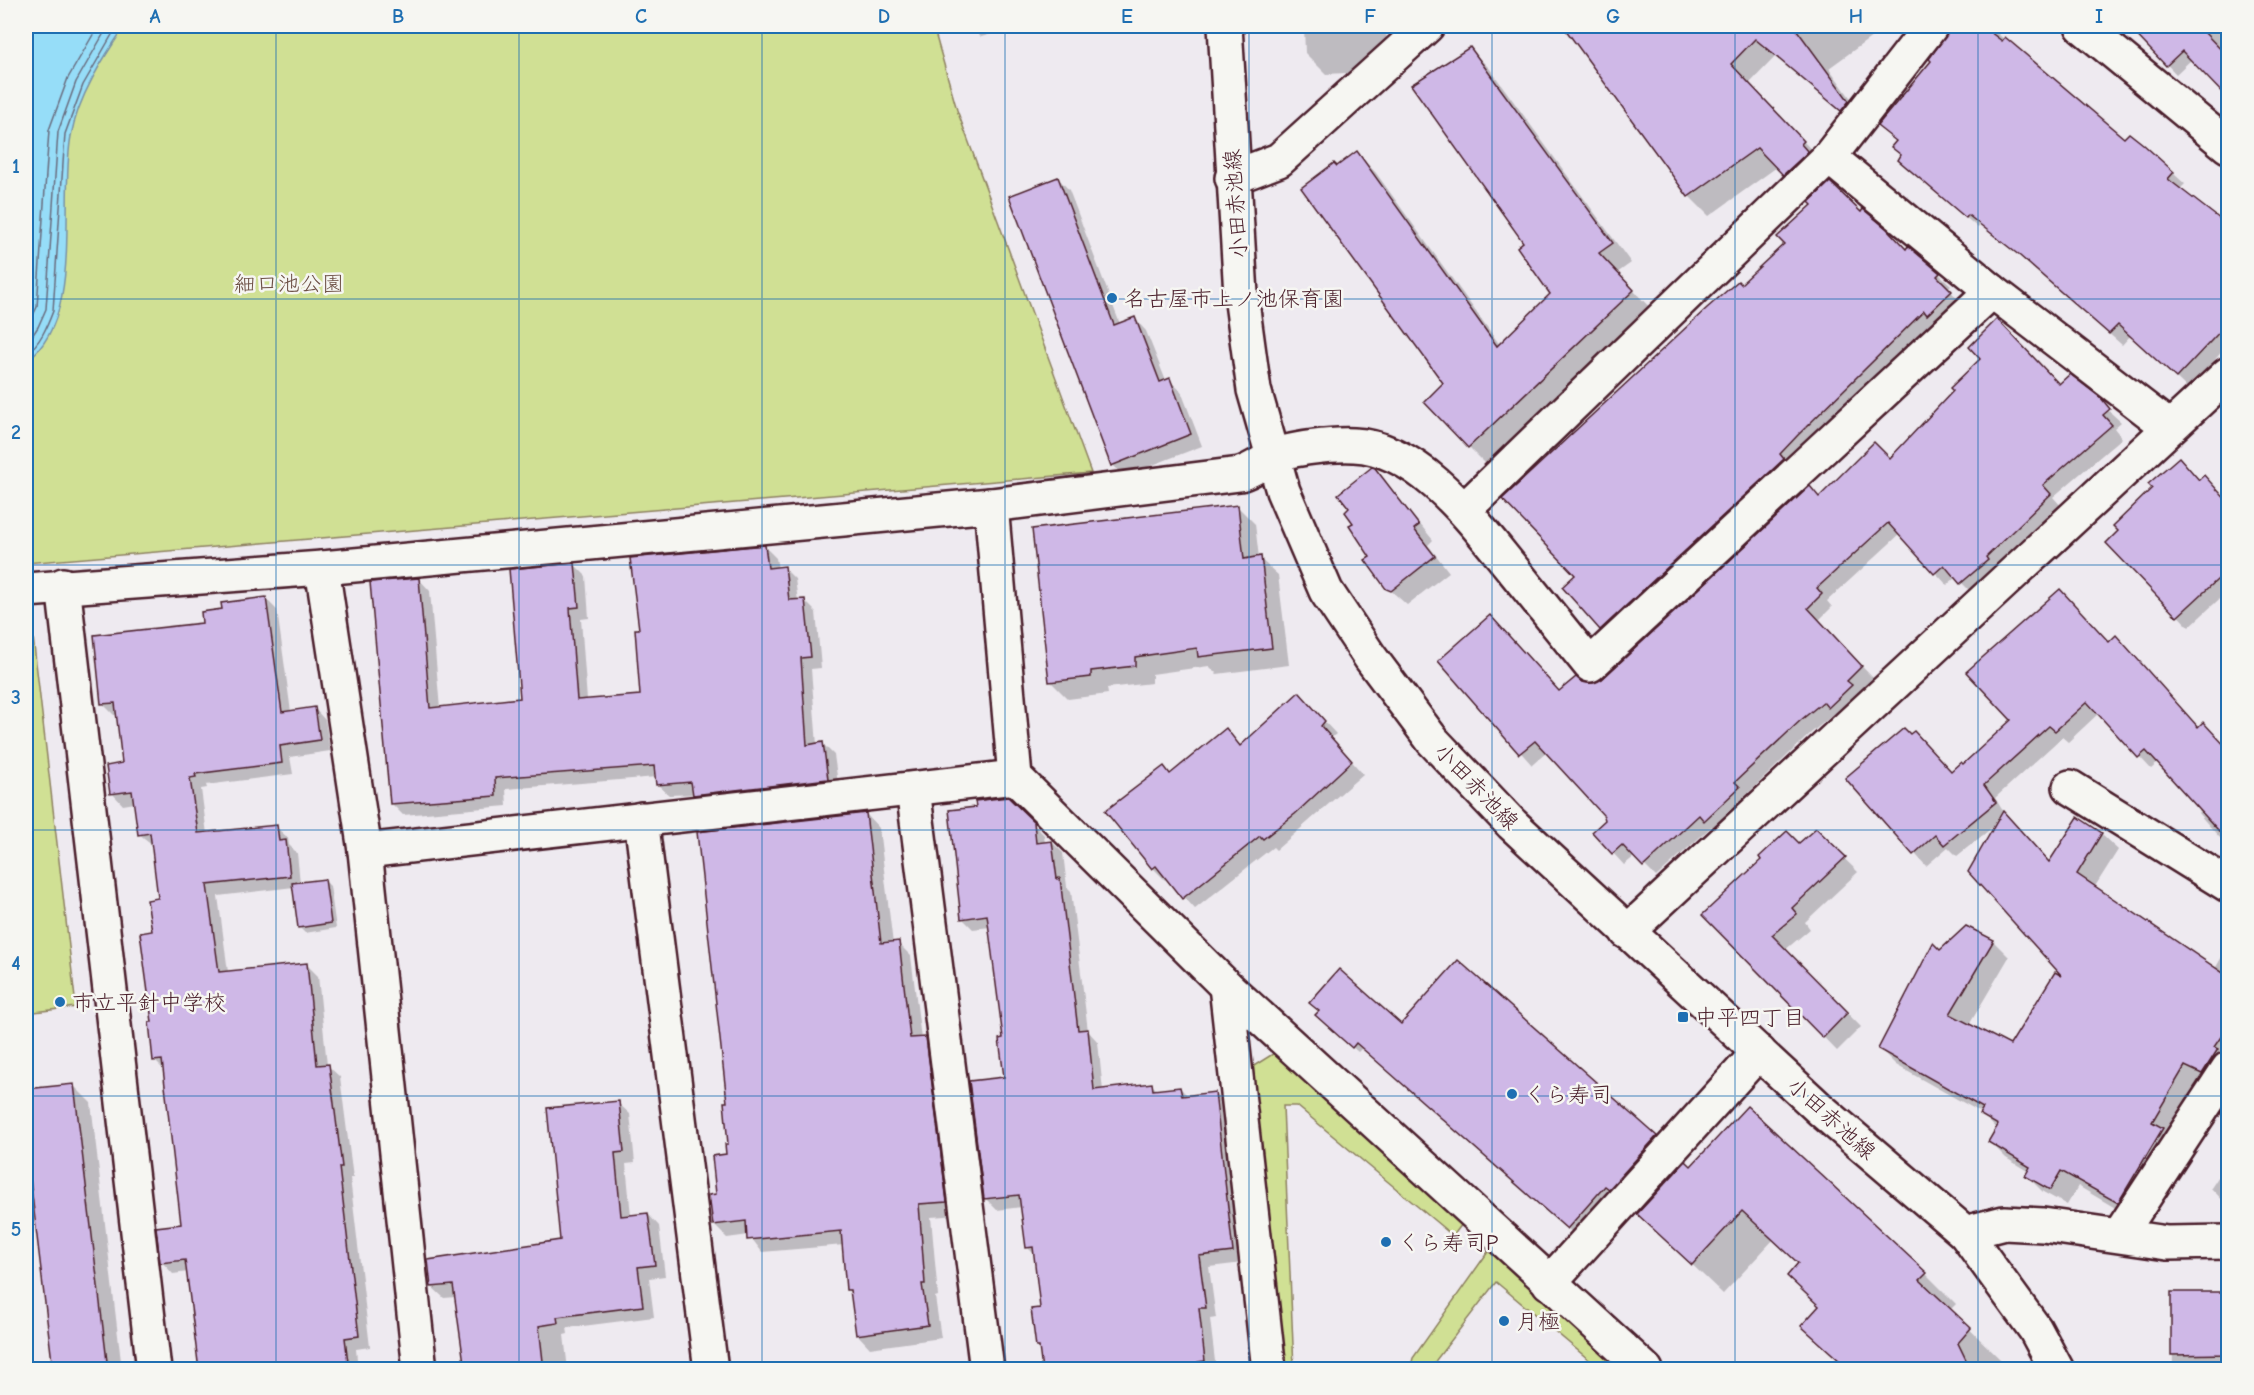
<svg xmlns="http://www.w3.org/2000/svg" width="2254" height="1395" viewBox="0 0 2254 1395" font-family="'Comic Neue','Klee One',sans-serif">
	<rect width="100%" height="100%" fill="#eeeaf0"/>
	<filter id="ink" filterUnits="userSpaceOnUse"><feTurbulence type="fractalNoise" baseFrequency=".0167" numOctaves="2"/><feDisplacementMap in="SourceGraphic" scale="12" xChannelSelector="R" yChannelSelector="G"/><feConvolveMatrix kernelMatrix="1 2 1 2 8 2 1 2 1" color-interpolation-filters="sRGB"/></filter>
	<g filter="url(#ink)">
		<g fill="#d0e094" stroke="#8d8060" stroke-width="1.5">
			<path d="M 26,26 L 933,26 L 957,110 L 1091,473 L 26,563 Z"/>
			<path d="M 32,628 L 76,1007 L 26,1013 L 26,629 Z"/>
			<path d="M 1276,1052 L 1462,1224 L 1453,1236 L 1297,1106 L 1283,1106 L 1294,1369 L 1283,1369 L 1249,1069 Z"/>
			<path d="M 1490,1249 L 1621,1369 L 1600,1369 L 1496,1282 L 1436,1360 L 1434,1369 L 1410,1370 L 1413,1358 Z"/>
		</g>
		<path fill="#96ddf8" stroke="#7891a6" stroke-width="1.5" d="M 26,26 L 125,26 C 103,58 78,97 71,136 C 59,200 85,320 26,361 Z"/>
		<g fill="#0003">
			<path d="M 969,26 L 1020,26 L 981,37 Z"/>
			<path d="M 1304,26 L 1386,26 L 1387,57 L 1367,57 L 1367,72 L 1326,74 L 1305,53 Z"/>
			<path d="M 1565,26 L 1887,26 L 1829,68 L 1867,121 L 1861,129 L 1775,57 L 1749,84 L 1822,161 L 1803,193 L 1777,167 L 1709,216 L 1690,197 Z"/>
			<path d="M 1956,26 L 2004,26 L 1998,34 L 2124,140 L 2142,145 L 2185,184 L 2179,190 L 2228,228 L 2228,345 L 2188,389 L 2131,335 L 2122,345 L 2033,267 L 1980,225 L 1978,228 L 1900,160 L 1902,156 L 1897,142 L 1879,126 L 1933,62 L 1931,59 Z"/>
			<path d="M 2130,26 L 2228,26 L 2228,97 L 2192,59 L 2176,74 Z"/>
			<path d="M 1470,49 L 1490,69 L 1631,263 L 1617,273 L 1652,310 L 1488,466 L 1469,447 L 1445,384 L 1337,168 L 1357,153 L 1376,173 L 1500,345 L 1552,294 L 1525,242 Z"/>
			<path d="M 1058,178 L 1069,190 L 1120,324 L 1135,319 L 1146,331 L 1166,381 L 1169,380 L 1181,391 L 1202,446 L 1124,476 L 1113,465 Z"/>
			<path d="M 1861,214 L 1939,274 L 1951,285 L 1948,288 L 1962,304 L 1612,641 L 1565,587 L 1577,575 L 1741,286 Z"/>
			<path d="M 2070,376 L 2121,422 L 2114,428 L 2122,438 L 2053,497 L 2062,507 L 1973,594 L 1956,577 L 1947,585 L 1900,534 L 1827,601 L 1832,607 L 1818,621 L 1873,678 L 1858,693 L 1863,698 L 1841,719 L 1835,713 L 1812,732 L 1746,795 L 1750,800 L 1717,831 L 1712,826 L 1656,877 L 1635,856 L 1624,865 L 1613,853 L 1605,816 L 1547,752 L 1532,765 L 1440,662 L 1560,693 L 1583,684 L 1593,685 L 1604,680 L 1820,498 L 1890,460 L 2059,386 Z"/>
			<path d="M 1375,470 L 1433,540 L 1428,545 L 1449,572 L 1407,605 L 1388,588 L 1355,523 Z"/>
			<path d="M 2199,481 L 2228,503 L 2228,591 L 2189,627 L 2108,543 Z"/>
			<path d="M 1238,507 L 1255,524 L 1259,558 L 1278,575 L 1289,665 L 1217,674 L 1209,666 L 1152,674 L 1152,683 L 1107,688 L 1108,694 L 1068,699 L 1051,682 Z"/>
			<path d="M 765,547 L 776,558 L 778,569 L 784,568 L 795,579 L 798,601 L 804,600 L 816,612 L 821,668 L 811,669 L 817,745 L 823,744 L 834,755 L 839,790 L 705,806 L 694,794 L 669,795 L 657,784 L 657,777 L 506,789 L 507,806 L 403,815 L 391,803 L 419,579 L 430,591 L 440,709 L 521,700 L 575,565 L 586,576 L 589,618 L 581,619 L 587,700 L 642,697 L 641,630 Z"/>
			<path d="M 265,598 L 277,610 L 291,712 L 314,708 L 325,720 L 330,751 L 290,757 L 293,774 L 206,785 L 207,788 L 201,789 L 207,834 L 276,827 L 288,838 L 289,845 L 297,853 L 300,883 L 324,880 L 330,886 L 336,928 L 305,933 L 299,927 L 294,887 L 218,896 L 228,972 L 307,965 L 318,976 L 327,1065 L 340,1077 L 353,1178 L 350,1178 L 370,1347 L 356,1349 L 358,1370 L 201,1370 L 188,1272 L 173,1274 L 162,1262 L 183,1225 L 164,1070 L 154,1060 L 153,932 L 160,899 L 153,845 L 139,834 L 135,803 L 123,805 L 112,793 L 124,765 L 118,714 L 114,715 L 102,703 L 224,610 Z"/>
			<path d="M 2109,643 L 2198,728 L 2228,750 L 2228,847 L 2198,813 L 2201,809 L 2159,762 L 2151,769 L 2099,713 L 2068,742 L 2062,737 L 1995,798 L 2006,816 L 2050,863 L 2078,819 L 2101,834 L 2118,850 L 2094,888 L 2215,969 L 2228,946 L 2228,1077 L 2134,1219 L 2078,1186 L 2067,1205 L 2043,1192 L 2027,1176 L 2029,1172 L 2006,1158 L 1990,1142 L 1997,1130 L 1982,1113 L 1896,1065 L 1880,1049 L 1940,952 L 1993,941 L 2009,957 L 1969,1025 L 2011,1047 L 2068,980 L 1998,823 L 1957,856 L 1948,847 L 1926,866 L 1847,778 L 1952,773 Z"/>
			<path d="M 1310,706 L 1336,734 L 1331,738 L 1363,774 L 1276,850 L 1273,847 L 1195,909 L 1167,878 L 1165,880 L 1153,868 L 1171,775 L 1226,730 L 1242,747 Z"/>
			<path d="M 1008,798 L 1044,835 L 1045,843 L 1052,842 L 1063,853 L 1067,887 L 1071,891 L 1088,1031 L 1098,1042 L 1103,1091 L 1152,1085 L 1158,1091 L 1180,1088 L 1188,1096 L 1214,1093 L 1225,1105 L 1243,1263 L 1209,1267 L 1216,1318 L 1210,1319 L 1216,1370 L 1044,1370 L 1041,1351 L 1037,1347 L 1042,1309 L 1035,1255 L 1027,1247 L 1022,1207 L 997,1210 L 986,1199 L 1006,1078 L 1005,1040 L 990,927 L 973,929 L 962,918 L 977,808 Z"/>
			<path d="M 866,814 L 879,828 L 893,944 L 898,943 L 911,956 L 921,1039 L 925,1038 L 938,1051 L 959,1215 L 931,1217 L 938,1296 L 935,1297 L 941,1338 L 870,1348 L 857,1334 L 852,1294 L 848,1290 L 844,1245 L 762,1252 L 749,1235 L 727,1238 L 714,1225 L 717,1196 L 730,1145 L 729,1103 Z"/>
			<path d="M 1816,831 L 1858,872 L 1805,922 L 1810,929 L 1785,950 L 1861,1027 L 1837,1051 L 1704,915 Z"/>
			<path d="M 1458,962 L 1662,1143 L 1574,1234 L 1363,1047 L 1358,1052 L 1323,1021 L 1401,1026 Z"/>
			<path d="M 73,1085 L 91,1103 L 122,1370 L 55,1370 L 26,1134 L 26,1091 Z"/>
			<path d="M 618,1103 L 630,1114 L 635,1163 L 626,1164 L 631,1216 L 648,1214 L 659,1226 L 665,1276 L 649,1278 L 654,1317 L 567,1328 L 568,1334 L 564,1335 L 568,1370 L 465,1370 L 456,1297 L 444,1298 L 432,1287 L 562,1241 Z"/>
			<path d="M 2228,1162 L 2228,1206 L 2211,1188 Z"/>
			<path d="M 1691,1168 L 1926,1274 L 1956,1304 L 1950,1310 L 2001,1360 L 1992,1370 L 1848,1370 L 1803,1326 L 1820,1307 L 1799,1265 L 1773,1240 L 1723,1294 L 1639,1214 Z"/>
			<path d="M 2172,1293 L 2228,1293 L 2228,1370 L 2173,1370 Z"/>
		</g>
		<g fill="none" stroke-linecap="round" stroke-linejoin="round">
			<g stroke="#686b7d" stroke-width="1.5">
				<path d="M 26,330 L 37,307 L 49,130 L 68,78 L 98,26"/>
				<path d="M 26,345 L 38,327 L 46,309 L 58,132 L 76,82 L 108,26"/>
				<path d="M 26,354 C 40,344 47,327 53,311 L 65,134 L 83,85 L 117,26"/>
			</g>
		</g>
		<g fill="#cfb8e7" stroke="#4a1f2b" stroke-width="1.5">
			<path d="M 1563,26 L 1794,26 L 1849,101 L 1841,111 L 1755,39 L 1731,64 L 1804,141 L 1801,144 L 1808,152 L 1783,175 L 1757,148 L 1688,197 Z"/>
			<path d="M 1952,26 L 1982,26 L 2002,41 L 2005,37 L 2124,138 L 2129,133 L 2143,144 L 2174,172 L 2168,179 L 2229,226 L 2229,322 L 2176,378 L 2118,325 L 2109,334 L 2020,256 L 1968,215 L 1966,218 L 1898,160 L 1901,155 L 1891,147 L 1896,141 L 1877,126 L 1931,61 L 1929,59 Z"/>
			<path d="M 2128,26 L 2208,26 L 2203,31 L 2229,58 L 2229,100 L 2182,51 L 2166,66 Z"/>
			<path d="M 1470,47 L 1613,243 L 1599,253 L 1634,290 L 1468,448 L 1424,402 L 1443,383 L 1301,188 L 1334,163 L 1337,166 L 1357,151 L 1497,346 L 1550,294 L 1517,247 L 1523,242 L 1411,85 Z"/>
			<path d="M 1058,177 L 1114,325 L 1135,317 L 1160,382 L 1170,378 L 1191,434 L 1111,466 L 1009,196 Z"/>
			<path d="M 1830,182 L 1861,212 L 1863,209 L 1887,229 L 1906,249 L 1908,246 L 1940,273 L 1937,276 L 1952,291 L 1927,315 L 1924,311 L 1798,435 L 1780,454 L 1784,459 L 1600,630 L 1562,587 L 1575,575 L 1502,499 L 1707,308 L 1738,281 L 1741,284 L 1784,244 L 1777,237 L 1812,205 L 1809,202 Z"/>
			<path d="M 1997,319 L 2059,384 L 2070,374 L 2101,398 L 2110,409 L 2103,415 L 2112,425 L 2043,485 L 2051,494 L 1986,557 L 1988,560 L 1960,584 L 1944,565 L 1934,574 L 1888,523 L 1817,588 L 1822,594 L 1808,608 L 1862,666 L 1847,681 L 1852,685 L 1828,708 L 1823,702 L 1801,720 L 1735,782 L 1740,787 L 1704,821 L 1699,815 L 1643,867 L 1622,845 L 1612,854 L 1592,832 L 1605,820 L 1604,816 L 1582,792 L 1535,741 L 1519,754 L 1438,661 L 1490,615 L 1559,691 L 1576,677 L 1583,682 L 1593,683 L 1602,679 L 1810,486 L 1819,497 L 1874,442 L 1890,458 L 1953,391 L 1950,388 L 1980,359 L 1969,347 Z"/>
			<path d="M 2179,457 L 2199,480 L 2204,475 L 2229,503 L 2229,569 L 2177,617 L 2106,543 L 2118,531 L 2113,526 L 2152,488 L 2148,484 Z"/>
			<path d="M 1372,467 L 1375,468 L 1419,525 L 1414,529 L 1435,556 L 1391,591 L 1386,589 L 1365,560 L 1370,557 L 1349,525 L 1353,523 L 1345,512 L 1349,508 L 1338,494 Z"/>
			<path d="M 1238,505 L 1244,559 L 1261,556 L 1272,648 L 1198,657 L 1197,648 L 1135,657 L 1135,666 L 1091,671 L 1091,677 L 1049,682 L 1032,529 Z"/>
			<path d="M 765,545 L 768,568 L 785,566 L 789,600 L 805,599 L 811,657 L 801,658 L 807,745 L 823,742 L 828,779 L 693,795 L 691,782 L 656,785 L 654,766 L 495,778 L 496,796 L 390,804 L 370,582 L 419,578 L 430,708 L 520,698 L 509,569 L 575,563 L 579,607 L 570,608 L 577,700 L 640,695 L 635,629 L 639,629 L 630,558 Z"/>
			<path d="M 2060,589 L 2109,642 L 2116,635 L 2198,727 L 2203,722 L 2229,750 L 2229,842 L 2146,751 L 2138,758 L 2087,702 L 2055,731 L 2049,726 L 1984,785 L 1996,802 L 1944,845 L 1935,835 L 1913,855 L 1845,778 L 1904,728 L 1910,734 L 1914,731 L 1951,771 L 1961,762 L 1963,764 L 2011,720 L 1966,672 Z"/>
			<path d="M 266,597 L 282,712 L 315,707 L 320,740 L 280,746 L 282,763 L 195,774 L 196,777 L 190,778 L 198,833 L 277,825 L 279,841 L 286,840 L 290,876 L 207,885 L 219,972 L 307,963 L 317,1065 L 329,1064 L 342,1167 L 339,1167 L 359,1336 L 345,1338 L 349,1370 L 199,1370 L 185,1260 L 160,1263 L 156,1227 L 181,1224 L 162,1060 L 153,1061 L 149,1022 L 152,1022 L 140,933 L 152,931 L 147,900 L 158,898 L 150,833 L 138,835 L 132,791 L 110,794 L 106,766 L 122,763 L 115,703 L 101,704 L 94,635 L 202,623 L 201,612 L 222,609 L 221,603 Z"/>
			<path d="M 1299,692 L 1325,721 L 1321,726 L 1352,761 L 1295,814 L 1263,839 L 1260,836 L 1182,899 L 1156,866 L 1152,869 L 1105,811 L 1164,766 L 1170,774 L 1226,728 L 1240,746 Z"/>
			<path d="M 1008,797 L 1034,822 L 1036,843 L 1052,841 L 1057,879 L 1060,878 L 1078,1030 L 1088,1029 L 1094,1090 L 1152,1083 L 1153,1090 L 1180,1087 L 1182,1096 L 1215,1092 L 1233,1252 L 1199,1256 L 1206,1308 L 1199,1308 L 1205,1361 L 1198,1362 L 1199,1370 L 1042,1370 L 1039,1347 L 1036,1347 L 1031,1309 L 1040,1308 L 1033,1247 L 1026,1248 L 1019,1195 L 984,1199 L 969,1081 L 1004,1077 L 999,1039 L 1003,1038 L 987,915 L 961,919 L 949,810 L 976,807 L 975,801 Z"/>
			<path d="M 2003,811 L 2049,862 L 2078,817 L 2102,833 L 2077,874 L 2229,977 L 2229,1025 L 2214,1047 L 2218,1049 L 2202,1074 L 2185,1066 L 2152,1122 L 2163,1128 L 2118,1203 L 2061,1171 L 2050,1190 L 2025,1176 L 2030,1167 L 1988,1142 L 1998,1125 L 1979,1114 L 1983,1108 L 1878,1049 L 1933,943 L 1940,950 L 1966,926 L 1994,940 L 1950,1014 L 2010,1045 L 2055,972 L 2062,976 L 1968,872 Z"/>
			<path d="M 866,813 L 881,943 L 899,941 L 910,1038 L 926,1037 L 947,1202 L 919,1204 L 925,1284 L 922,1284 L 928,1325 L 856,1335 L 850,1290 L 846,1290 L 841,1231 L 747,1240 L 746,1221 L 713,1225 L 709,1195 L 716,1194 L 712,1156 L 726,1154 L 725,1144 L 728,1144 L 724,1102 L 727,1102 L 697,832 Z"/>
			<path d="M 1816,828 L 1846,857 L 1792,908 L 1797,914 L 1772,935 L 1848,1012 L 1823,1038 L 1702,915 L 1761,860 L 1759,857 L 1787,831 L 1799,843 Z"/>
			<path d="M 325,879 L 331,923 L 298,928 L 292,883 Z"/>
			<path d="M 1458,960 L 1657,1136 L 1609,1189 L 1605,1186 L 1567,1229 L 1356,1043 L 1352,1048 L 1315,1015 L 1319,1011 L 1309,1003 L 1339,969 L 1401,1024 Z"/>
			<path d="M 74,1084 L 108,1370 L 53,1370 L 30,1178 L 26,1179 L 26,1089 Z"/>
			<path d="M 619,1101 L 624,1152 L 615,1153 L 621,1216 L 648,1213 L 655,1265 L 638,1267 L 643,1306 L 557,1317 L 558,1323 L 539,1326 L 544,1370 L 465,1370 L 453,1285 L 431,1287 L 428,1260 L 560,1240 L 547,1108 Z"/>
			<path d="M 1747,1106 L 1927,1273 L 1920,1280 L 1971,1328 L 1958,1343 L 1971,1370 L 1850,1370 L 1801,1326 L 1819,1306 L 1787,1276 L 1798,1263 L 1742,1211 L 1692,1265 L 1637,1214 L 1686,1161 L 1691,1166 Z"/>
			<path d="M 2171,1292 L 2229,1292 L 2229,1354 L 2171,1355 Z"/>
		</g>
		<g fill="none" stroke-linecap="round" stroke-linejoin="round">
			<g stroke="#4a1f2b" stroke-width="38">
				<g id="minor">
					<path d="M 1225,26 L 1241,295 L 1254,390 L 1283,491 L 1326,591 L 1370,657 L 1433,741 L 1512,824 L 1821,1110 L 1965,1233 L 2035,1329 L 2057,1370"/>
					<path d="M 2082,26 L 2228,146"/>
					<path d="M 1829,157 L 1992,291 L 2169,427"/>
					<path d="M 1232,178 L 1279,160 L 1427,26"/>
					<path d="M 991,505 L 1015,777"/>
					<path d="M 1464,510 L 1829,157 L 1931,26"/>
					<path d="M 322,568 L 365,851 L 420,1370"/>
					<path d="M 63,585 L 154,1370"/>
					<path d="M 26,590 L 322,568 L 537,548 L 991,505 L 1240,474 C 1253,470 1261,463 1273,457 C 1290,448 1334,444 1354,445 C 1422,448 1476,525 1515,572 C 1540,603 1565,634 1590,665 L 1992,291"/>
					<path d="M 2070,787 L 2228,885"/>
					<path d="M 913,789 L 987,1370"/>
					<path d="M 641,819 L 711,1370"/>
					<path d="M 365,851 L 1015,777 L 1226,986 L 1646,1370"/>
					<path d="M 1627,932 L 2228,374"/>
					<path d="M 1226,986 L 1269,1370"/>
					<path d="M 1965,1233 L 2004,1223 L 2043,1225 L 2167,1243 L 2228,1242"/>
					<path d="M 2120,1234 L 2228,1069"/>
					<path d="M 1549,1283 L 1759,1052"/>
				</g>
			</g>
			<use href="#minor" stroke="#f6f6f2" stroke-width="33"/>
		</g>
	</g>
	<path fill="none" stroke="#1f6fb2" stroke-width="1.5" stroke-opacity="0.55" d="M 276,26 L 276,1370M 519,26 L 519,1370M 762,26 L 762,1370M 1005,26 L 1005,1370M 1249,26 L 1249,1370M 1492,26 L 1492,1370M 1735,26 L 1735,1370M 1978,26 L 1978,1370M 26,299 L 2228,299M 26,565 L 2228,565M 26,830 L 2228,830M 26,1096 L 2228,1096"/>
	<g fill="#1f6fb2" stroke="#f6f6f2" stroke-width="2">
		<circle cx="1112" cy="298" r="6"/>
		<circle cx="60" cy="1002" r="6"/>
		<rect x="1677" y="1011" width="12" height="12" rx="3"/>
		<circle cx="1512" cy="1094" r="6"/>
		<circle cx="1386" cy="1242" r="6"/>
		<circle cx="1504" cy="1321" r="6"/>
	</g>
	<g text-anchor="middle" stroke-width="5" stroke-linejoin="round" paint-order="stroke">
		<g font-size="22" fill="#4a1f2b" stroke="#f6f6f2">
			<text transform="translate(1235 204) rotate(-94)" y="8">小田赤池線</text>
			<text transform="translate(1477 786) rotate(46)" y="8">小田赤池線</text>
			<text transform="translate(1832 1118) rotate(42)" y="8">小田赤池線</text>
		</g>
		<g font-size="22" fill="#6c4f45" stroke="#f6f6f2">
			<text x="289" y="291">細口池公園</text>
		</g>
		<g font-size="22" fill="#4a1f2b" stroke="#f6f6f2" text-anchor="start">
			<text x="1124" y="306">名古屋市上ノ池保育園</text>
			<text x="72" y="1010">市立平針中学校</text>
			<text x="1695" y="1025">中平四丁目</text>
			<text x="1524" y="1102">くら寿司</text>
			<text x="1398" y="1250">くら寿司P</text>
			<text x="1516" y="1329">月極</text>
		</g>
	</g>
	<rect width="2254" height="1395" fill="none" stroke="#f6f6f2" stroke-width="66"/>
	<rect x="33" y="33" width="2188" height="1329" fill="none" stroke="#1f6fb2" stroke-width="2"/>
	<g font-size="20" text-anchor="middle" font-weight="bold" fill="#1f6fb2">
		<text x="155" y="23">A</text>
		<text x="398" y="23">B</text>
		<text x="641" y="23">C</text>
		<text x="884" y="23">D</text>
		<text x="1127" y="23">E</text>
		<text x="1370" y="23">F</text>
		<text x="1613" y="23">G</text>
		<text x="1856" y="23">H</text>
		<text x="2099" y="23">I</text>
		<text x="16" y="173">1</text>
		<text x="16" y="439">2</text>
		<text x="16" y="704">3</text>
		<text x="16" y="970">4</text>
		<text x="16" y="1236">5</text>
	</g>
</svg>
